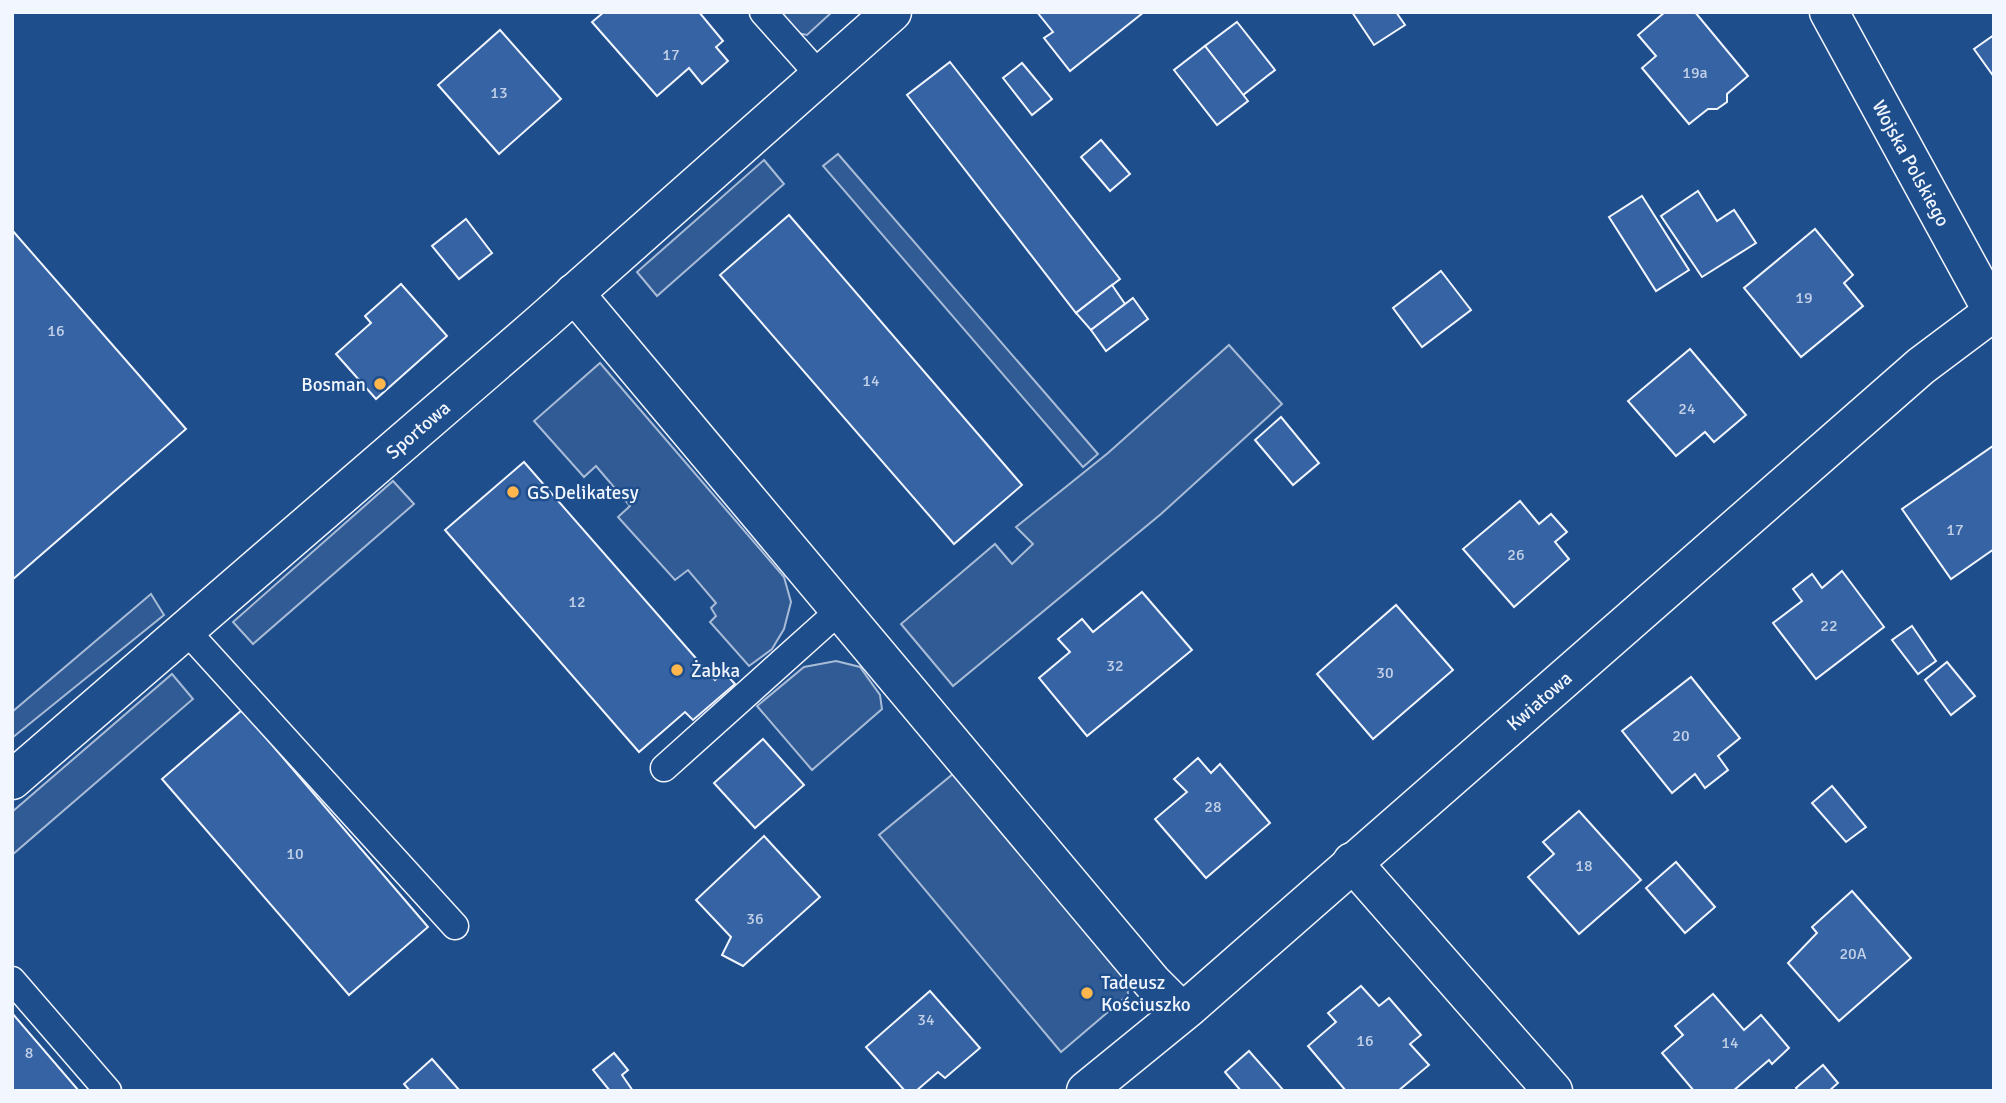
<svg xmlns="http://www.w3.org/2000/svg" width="2006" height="1103" viewBox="0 0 2006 1103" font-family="Signika,sans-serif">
	<rect width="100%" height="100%" fill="#1f4e8c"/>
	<g fill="#305b95" stroke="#a8bbd7" stroke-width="2">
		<path d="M 771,12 L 832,12 L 807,35 L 787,31 Z"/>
		<path d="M 838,154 L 1098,454 L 1083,467 L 823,166 Z"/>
		<path d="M 764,160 L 784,184 L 657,296 L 637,272 Z"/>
		<path d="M 1229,345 L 1282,404 L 1161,514 L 953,686 L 901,624 L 995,544 L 1012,564 L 1033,544 L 1016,527 L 1108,453 Z"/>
		<path d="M 600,363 L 784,577 L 791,602 L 784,629 L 772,649 L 749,666 L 710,622 L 716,616 L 711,608 L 716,603 L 688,570 L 675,580 L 618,517 L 630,506 L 596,466 L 584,477 L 534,421 Z"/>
		<path d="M 393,481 L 414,504 L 253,644 L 233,622 Z"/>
		<path d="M 151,594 L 164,615 L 12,738 L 12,712 Z"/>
		<path d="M 836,661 L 860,667 L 880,695 L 882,709 L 812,770 L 757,706 L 804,667 Z"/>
		<path d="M 172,674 L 193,699 L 12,855 L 12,812 Z"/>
		<path d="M 953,774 L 1127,981 L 1128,995 L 1061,1052 L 879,835 Z"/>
	</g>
	<g fill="#3563a3" stroke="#f2f6ff" stroke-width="2">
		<path d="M 604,12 L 699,12 L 723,41 L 716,47 L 728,61 L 702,84 L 689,68 L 657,96 L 592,22 Z"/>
		<path d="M 1037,12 L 1144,12 L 1070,71 L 1044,38 L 1053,32 Z"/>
		<path d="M 1352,12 L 1396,12 L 1405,25 L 1374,45 Z"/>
		<path d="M 1665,12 L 1695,12 L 1748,76 L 1727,94 L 1727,102 L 1717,109 L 1708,109 L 1689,124 L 1642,68 L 1656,56 L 1638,35 Z"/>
		<path d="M 1237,22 L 1275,70 L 1243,95 L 1205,46 Z"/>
		<path d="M 500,30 L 561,99 L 499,154 L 438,85 Z"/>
		<path d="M 1994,35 L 1994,77 L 1974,49 Z"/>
		<path d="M 1205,46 L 1248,101 L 1217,125 L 1174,70 Z"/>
		<path d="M 950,62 L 1120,279 L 1076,313 L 907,95 Z"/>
		<path d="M 1022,63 L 1052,99 L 1032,115 L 1003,78 Z"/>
		<path d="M 1101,140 L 1130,174 L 1110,191 L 1081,157 Z"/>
		<path d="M 1698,191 L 1717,221 L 1734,210 L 1756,243 L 1702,277 L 1661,216 Z"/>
		<path d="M 1642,196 L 1689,270 L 1656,291 L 1609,217 Z"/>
		<path d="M 789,215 L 1022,485 L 954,544 L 720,275 Z"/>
		<path d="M 466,219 L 492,253 L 459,279 L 432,246 Z"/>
		<path d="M 1815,229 L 1853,275 L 1844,283 L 1863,306 L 1801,357 L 1744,288 Z"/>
		<path d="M 12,230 L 186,429 L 12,580 Z"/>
		<path d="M 1441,271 L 1471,310 L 1422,347 L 1393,308 Z"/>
		<path d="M 401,284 L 447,336 L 376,399 L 336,354 L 371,323 L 365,316 Z"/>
		<path d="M 1112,285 L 1125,304 L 1091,330 L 1076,313 Z"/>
		<path d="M 1133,298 L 1148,319 L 1106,351 L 1091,330 Z"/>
		<path d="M 1690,349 L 1746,415 L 1714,442 L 1705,432 L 1676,456 L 1628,401 Z"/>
		<path d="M 1281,417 L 1319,463 L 1293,485 L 1255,440 Z"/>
		<path d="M 1993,446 L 1994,549 L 1951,579 L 1902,509 Z"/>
		<path d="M 524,462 L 715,680 L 724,672 L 735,684 L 693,720 L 685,712 L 639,752 L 445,530 Z"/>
		<path d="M 1520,501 L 1539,524 L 1551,514 L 1567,532 L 1555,542 L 1569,559 L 1514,607 L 1463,549 Z"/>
		<path d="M 1842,571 L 1884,627 L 1816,679 L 1773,623 L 1802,601 L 1793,589 L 1812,574 L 1822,588 Z"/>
		<path d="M 1142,592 L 1192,650 L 1087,736 L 1039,678 L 1070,652 L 1058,639 L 1082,619 L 1093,632 Z"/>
		<path d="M 1396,605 L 1453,670 L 1373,739 L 1317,674 Z"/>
		<path d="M 1912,626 L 1936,661 L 1918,674 L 1892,640 Z"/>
		<path d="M 1947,662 L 1975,696 L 1951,715 L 1925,680 Z"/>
		<path d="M 1691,677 L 1740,738 L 1718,756 L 1728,770 L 1705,788 L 1695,774 L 1672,793 L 1622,731 Z"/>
		<path d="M 242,710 L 428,927 L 349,995 L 162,779 Z"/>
		<path d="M 763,739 L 804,785 L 755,828 L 714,783 Z"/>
		<path d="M 1198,758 L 1211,773 L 1220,764 L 1270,823 L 1206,878 L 1155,819 L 1187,792 L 1174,779 Z"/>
		<path d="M 1832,786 L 1866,827 L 1846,842 L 1812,803 Z"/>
		<path d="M 1579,811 L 1641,880 L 1579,934 L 1528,877 L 1554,854 L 1543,842 Z"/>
		<path d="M 764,836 L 820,897 L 743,966 L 722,955 L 731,937 L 696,900 Z"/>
		<path d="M 1676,862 L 1715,907 L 1685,933 L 1646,888 Z"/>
		<path d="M 1852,891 L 1911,958 L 1839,1021 L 1788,963 L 1817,933 L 1812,927 Z"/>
		<path d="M 1361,986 L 1379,1006 L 1389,998 L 1421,1035 L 1410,1044 L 1429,1065 L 1398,1091 L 1346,1091 L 1308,1046 L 1336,1022 L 1328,1013 Z"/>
		<path d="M 930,991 L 980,1048 L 945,1078 L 938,1072 L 916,1091 L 905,1091 L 866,1047 Z"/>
		<path d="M 1713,994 L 1744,1030 L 1761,1015 L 1789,1048 L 1772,1064 L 1769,1060 L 1733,1091 L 1694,1091 L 1662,1053 L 1683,1035 L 1675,1026 Z"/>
		<path d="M 12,1013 L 79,1091 L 12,1091 Z"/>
		<path d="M 1249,1051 L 1284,1091 L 1241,1091 L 1225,1072 Z"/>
		<path d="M 614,1053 L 628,1070 L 622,1075 L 633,1091 L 610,1091 L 593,1070 Z"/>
		<path d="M 432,1059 L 460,1091 L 410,1091 L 404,1084 Z"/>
		<path d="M 1823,1065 L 1838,1083 L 1829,1091 L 1798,1091 L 1796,1088 Z"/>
	</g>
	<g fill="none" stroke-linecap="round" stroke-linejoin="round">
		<g stroke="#f2f6ff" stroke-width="29">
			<g id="lane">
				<path d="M 763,12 L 820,76"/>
				<path d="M 185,629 L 455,926"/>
				<path d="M 664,768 L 839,611"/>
				<path d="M 12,980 L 108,1091"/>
			</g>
		</g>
		<g stroke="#f2f6ff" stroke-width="41">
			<g id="street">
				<path id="s1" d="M 1829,12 L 1994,314"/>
				<path d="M 574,293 L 1152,982 L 1182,1012"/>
				<path id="s2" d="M 12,780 L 541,323 L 892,12"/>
				<path d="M 1352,862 L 1553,1091"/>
				<path id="s3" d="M 1086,1091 L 1189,1007 L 1921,366 L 1993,312"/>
			</g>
		</g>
		<use href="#lane" stroke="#1f4e8c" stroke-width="26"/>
		<use href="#street" stroke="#1f4e8c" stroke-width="38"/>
	</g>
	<g fill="#ffb74d" stroke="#1f4e8c" stroke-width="2.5">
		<circle cx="380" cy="384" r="7"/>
		<circle cx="513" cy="492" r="7"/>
		<circle cx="677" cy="670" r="7"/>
		<circle cx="1087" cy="993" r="7"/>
	</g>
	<g text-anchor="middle" stroke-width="5" stroke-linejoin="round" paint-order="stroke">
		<g font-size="16" fill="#c3d1e8">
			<text x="671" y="60">17</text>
			<text x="1695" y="78">19a</text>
			<text x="499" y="98">13</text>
			<text x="1804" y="303">19</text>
			<text x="56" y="336">16</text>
			<text x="871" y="386">14</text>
			<text x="1687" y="414">24</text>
			<text x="1955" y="535">17</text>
			<text x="1516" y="560">26</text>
			<text x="577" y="607">12</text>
			<text x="1829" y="631">22</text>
			<text x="1115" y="671">32</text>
			<text x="1385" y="678">30</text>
			<text x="1681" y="741">20</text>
			<text x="1213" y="812">28</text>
			<text x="295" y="859">10</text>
			<text x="1584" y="871">18</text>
			<text x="755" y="924">36</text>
			<text x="1853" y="959">20A</text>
			<text x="926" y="1025">34</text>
			<text x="1365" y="1046">16</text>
			<text x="1730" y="1048">14</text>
			<text x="29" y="1058">8</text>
		</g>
		<g font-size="19" fill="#f2f6ff" stroke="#1f4e8c">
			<text dy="7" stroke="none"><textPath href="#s1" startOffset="172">Wojska Polskiego</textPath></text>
			<text dy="7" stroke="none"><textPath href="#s2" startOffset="536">Sportowa</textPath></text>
			<text dy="7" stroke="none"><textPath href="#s3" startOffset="598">Kwiatowa</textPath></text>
		</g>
		<g font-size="19" fill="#f2f6ff" stroke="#1f4e8c" text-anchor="start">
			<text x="366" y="391" text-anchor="end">Bosman</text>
			<text x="527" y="499">GS Delikatesy</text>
			<text x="691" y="677">Żabka</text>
			<text x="1101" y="989">Tadeusz<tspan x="1101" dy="22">Kościuszko</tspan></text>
		</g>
	</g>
	<rect width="2006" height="1103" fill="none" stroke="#f2f6ff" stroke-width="28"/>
</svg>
